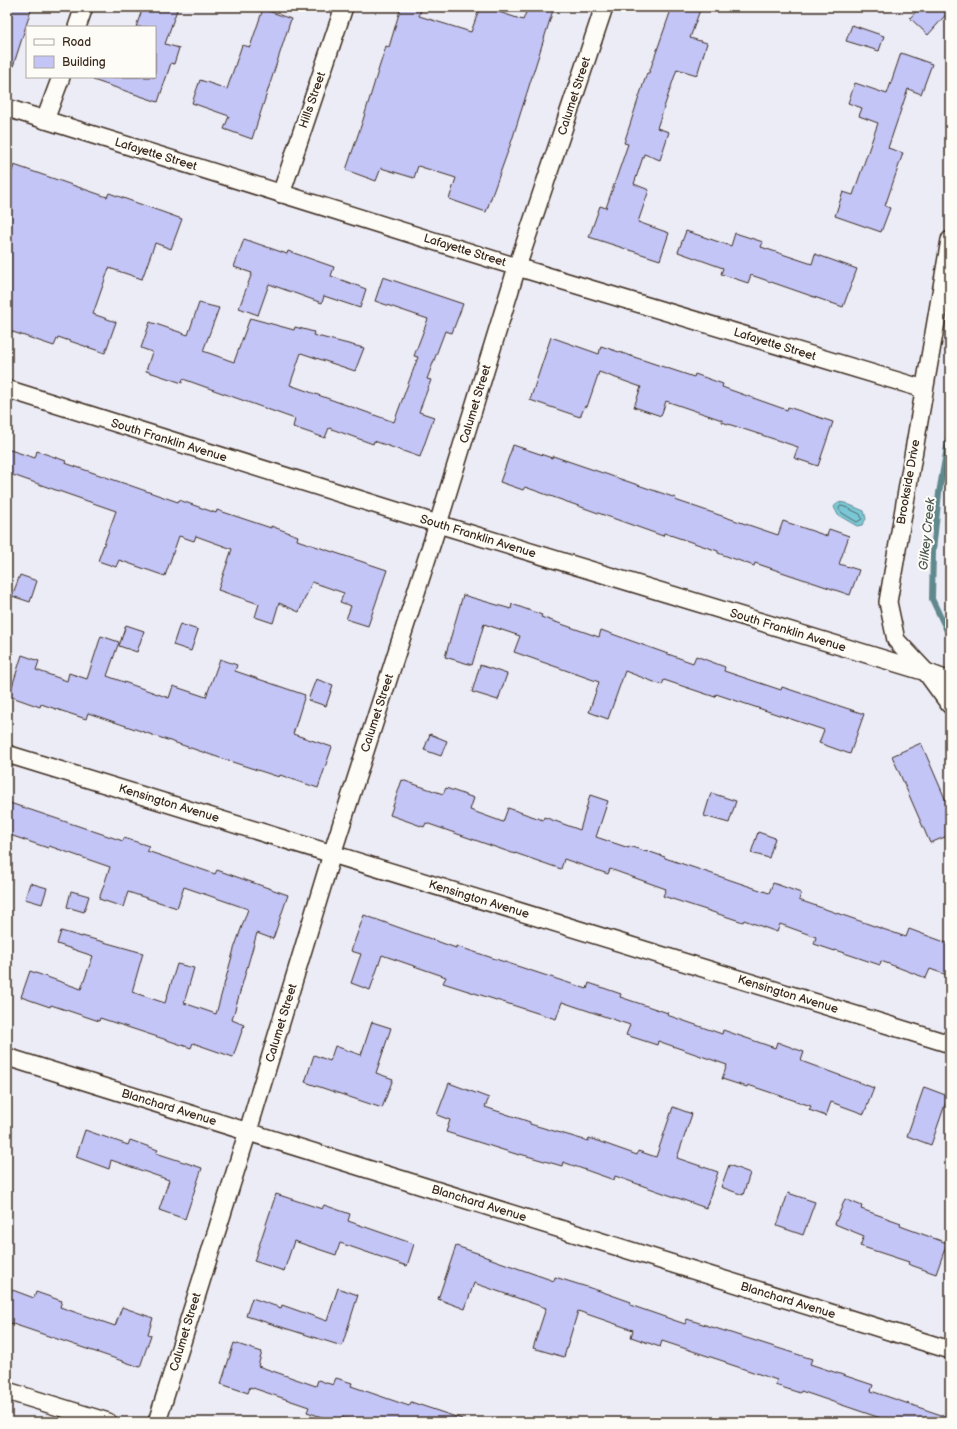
<svg xmlns="http://www.w3.org/2000/svg" width="957" height="1429" viewBox="0 0 957 1429" font-family="'Balsamiq Sans',sans-serif">
	<rect width="100%" height="100%" fill="#ececf7"/>
	<filter id="ink" filterUnits="userSpaceOnUse"><feTurbulence type="fractalNoise" baseFrequency=".025" numOctaves="2"/><feDisplacementMap in="SourceGraphic" scale="8" xChannelSelector="R" yChannelSelector="G"/><feConvolveMatrix kernelMatrix="1 2 1 2 8 2 1 2 1" color-interpolation-filters="sRGB"/></filter>
	<g filter="url(#ink)">
		<path fill="#bde29d" stroke="#7c865e" d="M 950,498 L 950,525 L 945,524 Z"/>
		<path fill="#7ac8d7" stroke="#61898d" d="M 838,502 L 845,503 L 864,511 L 866,519 L 862,525 L 857,526 L 838,515 L 834,507 Z"/>
		<g fill="none" stroke-linecap="round" stroke-linejoin="round">
			<path stroke="#546968" stroke-width="1" d="M 841,506 L 845,507 L 860,514 L 862,519 L 857,522 L 842,513 L 839,509 Z"/>
			<path stroke="#61898d" stroke-width="6" d="M 950,430 L 939,493 L 933,551 L 932,599 L 950,637"/>
		</g>
		<g fill="#c3c5f7" stroke="#3b2a1e">
			<path d="M 7,7 L 32,7 L 10,76 L 7,76 Z"/>
			<path d="M 143,7 L 178,7 L 165,44 L 179,48 L 174,64 L 171,63 L 158,102 L 93,80 L 94,77 L 155,77 L 155,27 L 136,27 Z"/>
			<path d="M 401,7 L 422,7 L 419,16 L 471,32 L 480,7 L 484,7 L 523,20 L 528,7 L 554,7 L 512,140 L 486,212 L 449,199 L 456,178 L 418,166 L 414,178 L 381,168 L 376,181 L 346,170 L 363,120 L 378,71 L 386,46 L 389,47 Z"/>
			<path d="M 672,7 L 701,7 L 690,38 L 707,43 L 697,75 L 677,69 L 657,128 L 669,132 L 660,160 L 644,154 L 634,184 L 649,190 L 638,222 L 669,233 L 660,260 L 589,237 L 600,206 L 606,208 L 628,144 L 624,143 L 636,106 L 647,73 L 649,73 Z"/>
			<path d="M 920,7 L 950,7 L 950,10 L 928,35 L 910,18 Z"/>
			<path d="M 263,9 L 291,19 L 252,139 L 224,129 L 229,116 L 192,103 L 200,80 L 227,89 L 242,45 L 250,47 Z"/>
			<path d="M 852,25 L 884,36 L 879,51 L 846,41 Z"/>
			<path d="M 901,53 L 932,64 L 921,94 L 908,89 L 888,148 L 903,153 L 885,206 L 890,208 L 881,232 L 835,216 L 843,192 L 853,195 L 878,123 L 859,116 L 862,108 L 848,103 L 855,83 L 887,94 Z"/>
			<path d="M 14,165 L 107,197 L 109,193 L 182,219 L 171,249 L 155,243 L 142,279 L 109,268 L 93,314 L 116,322 L 105,353 L 58,337 L 54,346 L 7,330 L 7,186 Z"/>
			<path d="M 686,231 L 731,246 L 735,233 L 763,242 L 761,247 L 812,264 L 815,254 L 857,269 L 843,307 L 751,275 L 748,283 L 721,274 L 723,268 L 678,252 Z"/>
			<path d="M 244,239 L 287,254 L 288,251 L 334,267 L 331,276 L 366,289 L 360,308 L 324,296 L 322,303 L 269,284 L 258,315 L 239,308 L 252,273 L 234,267 Z"/>
			<path d="M 383,277 L 463,304 L 452,333 L 445,331 L 427,379 L 431,380 L 419,412 L 434,417 L 420,457 L 374,441 L 373,444 L 329,428 L 325,438 L 293,427 L 295,419 L 183,379 L 182,383 L 146,371 L 152,352 L 141,348 L 150,322 L 188,335 L 199,303 L 219,308 L 203,351 L 234,362 L 250,318 L 294,330 L 295,327 L 314,332 L 313,335 L 364,348 L 355,371 L 301,353 L 290,385 L 394,422 L 418,357 L 414,356 L 428,319 L 375,301 Z"/>
			<path d="M 551,337 L 599,354 L 601,346 L 694,377 L 695,374 L 723,384 L 722,387 L 787,410 L 788,407 L 833,422 L 818,466 L 794,458 L 798,447 L 722,422 L 722,420 L 666,401 L 661,416 L 634,407 L 641,387 L 599,372 L 587,407 L 585,406 L 580,417 L 530,400 Z"/>
			<path d="M 513,445 L 552,458 L 553,456 L 676,498 L 675,500 L 778,535 L 783,521 L 827,536 L 829,529 L 849,536 L 839,564 L 859,570 L 850,595 L 755,563 L 754,566 L 718,553 L 718,551 L 664,533 L 663,536 L 525,487 L 523,490 L 500,482 Z"/>
			<path d="M 7,449 L 35,458 L 37,451 L 66,461 L 65,463 L 178,502 L 179,500 L 216,513 L 217,510 L 271,528 L 271,526 L 298,536 L 297,540 L 387,570 L 368,626 L 346,619 L 351,606 L 340,602 L 344,593 L 312,582 L 299,612 L 279,603 L 273,623 L 255,617 L 259,604 L 218,590 L 232,549 L 196,536 L 194,541 L 179,536 L 165,576 L 119,560 L 116,567 L 98,561 L 116,511 L 7,473 Z"/>
			<path d="M 20,575 L 37,581 L 30,602 L 12,596 Z"/>
			<path d="M 463,595 L 511,609 L 512,604 L 542,615 L 541,617 L 599,637 L 601,630 L 693,663 L 696,656 L 725,667 L 724,671 L 781,690 L 782,687 L 864,714 L 850,754 L 819,743 L 824,730 L 716,694 L 715,697 L 664,680 L 662,685 L 625,671 L 608,719 L 589,712 L 599,682 L 514,652 L 520,636 L 484,624 L 472,665 L 445,657 Z"/>
			<path d="M 180,624 L 198,630 L 191,651 L 173,645 Z"/>
			<path d="M 126,625 L 144,631 L 137,652 L 119,646 Z"/>
			<path d="M 101,636 L 119,642 L 107,676 L 169,698 L 173,686 L 206,697 L 220,659 L 237,665 L 235,671 L 305,695 L 293,734 L 332,747 L 318,788 L 280,775 L 279,777 L 223,759 L 88,713 L 86,719 L 41,704 L 40,707 L 9,696 L 22,655 L 39,661 L 36,670 L 67,681 L 69,673 L 87,679 Z"/>
			<path d="M 480,665 L 507,674 L 498,700 L 472,692 Z"/>
			<path d="M 316,679 L 333,685 L 326,706 L 308,700 Z"/>
			<path d="M 430,734 L 447,741 L 441,756 L 424,750 Z"/>
			<path d="M 921,743 L 950,810 L 950,835 L 930,843 L 892,756 Z"/>
			<path d="M 402,780 L 443,794 L 446,788 L 474,798 L 470,810 L 503,822 L 508,808 L 543,820 L 544,817 L 580,830 L 590,795 L 608,801 L 596,837 L 629,848 L 629,846 L 647,852 L 647,851 L 665,857 L 665,858 L 769,893 L 773,883 L 801,893 L 799,900 L 906,937 L 909,929 L 950,944 L 950,976 L 930,969 L 926,978 L 881,961 L 880,965 L 835,950 L 835,951 L 814,944 L 816,937 L 780,924 L 777,932 L 744,920 L 743,922 L 663,896 L 666,889 L 610,869 L 608,874 L 564,859 L 561,869 L 515,853 L 515,854 L 426,823 L 424,827 L 390,815 Z"/>
			<path d="M 711,793 L 736,801 L 729,823 L 704,816 Z"/>
			<path d="M 7,802 L 123,841 L 124,838 L 149,846 L 147,851 L 215,874 L 217,870 L 288,895 L 273,939 L 257,933 L 232,1020 L 244,1025 L 233,1057 L 193,1043 L 191,1048 L 100,1018 L 99,1021 L 51,1005 L 50,1007 L 21,997 L 30,971 L 81,989 L 93,956 L 57,944 L 61,931 L 82,937 L 82,936 L 143,953 L 132,992 L 165,1003 L 177,964 L 194,968 L 184,1003 L 216,1014 L 234,949 L 248,909 L 184,887 L 177,908 L 128,892 L 123,907 L 99,899 L 110,867 L 49,846 L 48,848 L 7,834 Z"/>
			<path d="M 758,832 L 775,838 L 769,858 L 751,853 Z"/>
			<path d="M 30,883 L 47,888 L 42,904 L 25,899 Z"/>
			<path d="M 71,891 L 89,896 L 84,912 L 67,907 Z"/>
			<path d="M 364,915 L 456,948 L 456,946 L 587,989 L 589,983 L 621,994 L 620,997 L 668,1013 L 667,1015 L 722,1034 L 723,1030 L 775,1048 L 777,1042 L 804,1052 L 801,1061 L 874,1088 L 864,1114 L 831,1102 L 826,1116 L 809,1110 L 811,1106 L 748,1085 L 747,1087 L 722,1079 L 727,1065 L 658,1041 L 657,1045 L 626,1035 L 630,1025 L 562,1002 L 556,1019 L 443,983 L 446,977 L 382,955 L 370,990 L 351,983 L 361,954 L 351,951 Z"/>
			<path d="M 372,1022 L 391,1028 L 376,1073 L 393,1079 L 382,1108 L 305,1082 L 314,1055 L 330,1061 L 335,1046 L 361,1055 Z"/>
			<path d="M 449,1083 L 489,1098 L 485,1107 L 530,1122 L 530,1124 L 588,1141 L 589,1138 L 637,1155 L 638,1151 L 656,1157 L 673,1107 L 692,1114 L 677,1158 L 718,1172 L 706,1208 L 615,1176 L 614,1180 L 563,1162 L 562,1166 L 520,1154 L 519,1155 L 446,1132 L 450,1120 L 437,1115 Z"/>
			<path d="M 924,1087 L 948,1096 L 931,1145 L 907,1136 Z"/>
			<path d="M 85,1130 L 128,1145 L 130,1140 L 158,1150 L 156,1153 L 202,1168 L 185,1219 L 159,1210 L 169,1180 L 111,1160 L 109,1169 L 76,1157 Z"/>
			<path d="M 729,1165 L 750,1173 L 743,1195 L 721,1187 Z"/>
			<path d="M 788,1193 L 815,1202 L 803,1235 L 777,1226 Z"/>
			<path d="M 276,1194 L 322,1209 L 324,1205 L 350,1214 L 348,1221 L 414,1244 L 407,1266 L 340,1243 L 336,1255 L 294,1241 L 284,1271 L 254,1261 Z"/>
			<path d="M 845,1199 L 862,1206 L 861,1209 L 901,1223 L 900,1226 L 947,1243 L 936,1274 L 908,1264 L 909,1262 L 860,1246 L 864,1236 L 835,1224 Z"/>
			<path d="M 456,1246 L 483,1255 L 483,1256 L 554,1281 L 555,1277 L 600,1291 L 631,1302 L 630,1305 L 685,1324 L 687,1319 L 812,1359 L 810,1364 L 873,1385 L 871,1391 L 950,1418 L 950,1422 L 892,1422 L 801,1391 L 800,1393 L 775,1385 L 777,1380 L 726,1363 L 726,1362 L 662,1341 L 660,1347 L 631,1337 L 633,1330 L 578,1311 L 564,1357 L 533,1348 L 546,1308 L 474,1283 L 465,1309 L 438,1299 Z"/>
			<path d="M 7,1288 L 34,1298 L 36,1292 L 62,1301 L 60,1307 L 115,1326 L 122,1307 L 153,1318 L 148,1334 L 151,1335 L 140,1367 L 7,1322 Z"/>
			<path d="M 338,1288 L 358,1295 L 342,1346 L 246,1316 L 252,1298 L 281,1308 L 282,1305 L 327,1321 Z"/>
			<path d="M 234,1343 L 262,1352 L 258,1366 L 316,1386 L 318,1380 L 333,1385 L 336,1378 L 352,1383 L 351,1386 L 409,1406 L 411,1402 L 462,1419 L 462,1422 L 355,1422 L 341,1417 L 339,1422 L 336,1422 L 307,1412 L 309,1407 L 250,1387 L 248,1393 L 221,1384 Z"/>
		</g>
		<g fill="none" stroke-linecap="round" stroke-linejoin="round">
			<g stroke="#3b2a1e" stroke-width="20">
				<g id="street">
					<path d="M 77,27 L 84,7"/>
					<path d="M 7,108 L 517,267 L 924,389"/>
					<path d="M 45,120 L 61,77"/>
					<path d="M 281,194 L 344,7"/>
					<path d="M 950,240 L 888,602 L 896,640 L 926,672 L 950,705"/>
					<path d="M 7,389 L 438,524 L 926,672 L 950,681"/>
					<path d="M 7,754 L 950,1044"/>
					<path d="M 7,1057 L 950,1350"/>
					<path d="M 7,1391 L 108,1422"/>
					<path d="M 157,1422 L 248,1131 L 332,854 L 438,524 L 517,267 L 604,7"/>
				</g>
			</g>
			<use href="#street" stroke="#fdfcf7" stroke-width="17"/>
		</g>
	</g>
	<g text-anchor="middle" stroke-width="4" stroke-linejoin="round" paint-order="stroke">
		<g font-size="12" fill="#3b2a1e" stroke="#fdfcf7">
			<text transform="translate(574 96) rotate(-72)" y="4">Calumet Street</text>
			<text transform="translate(312 100) rotate(-71)" y="4">Hills Street</text>
			<text transform="translate(156 154) rotate(17)" y="4">Lafayette Street</text>
			<text transform="translate(465 250) rotate(17)" y="4">Lafayette Street</text>
			<text transform="translate(775 344) rotate(17)" y="4">Lafayette Street</text>
			<text transform="translate(475 404) rotate(-73)" y="4">Calumet Street</text>
			<text transform="translate(169 440) rotate(17)" y="4">South Franklin Avenue</text>
			<text transform="translate(908 482) rotate(-80)" y="4">Brookside Drive</text>
			<text transform="translate(478 536) rotate(17)" y="4">South Franklin Avenue</text>
			<text transform="translate(788 630) rotate(17)" y="4">South Franklin Avenue</text>
			<text transform="translate(377 713) rotate(-72)" y="4">Calumet Street</text>
			<text transform="translate(169 803) rotate(17)" y="4">Kensington Avenue</text>
			<text transform="translate(479 899) rotate(17)" y="4">Kensington Avenue</text>
			<text transform="translate(788 994) rotate(17)" y="4">Kensington Avenue</text>
			<text transform="translate(281 1023) rotate(-73)" y="4">Calumet Street</text>
			<text transform="translate(169 1107) rotate(17)" y="4">Blanchard Avenue</text>
			<text transform="translate(479 1203) rotate(17)" y="4">Blanchard Avenue</text>
			<text transform="translate(788 1300) rotate(17)" y="4">Blanchard Avenue</text>
			<text transform="translate(185 1332) rotate(-73)" y="4">Calumet Street</text>
		</g>
		<g font-size="13" font-style="italic" fill="#4e5956" stroke="#fdfcf7">
			<text transform="translate(926 534) rotate(-84)" y="5">Gilkey Creek</text>
		</g>
	</g>
	<rect width="957" height="1429" fill="none" stroke="#fdfcf7" stroke-width="24"/>
	<rect x="12" y="12" width="933" height="1405" fill="none" stroke="#3b2a1e" stroke-width="1.5" filter="url(#ink)"/>
	<rect x="26" y="26" width="130" height="52" fill="#fdfcf7" stroke="#afa8a0"/>
	<rect x="34" y="39" width="20" height="6" fill="#fdfcf7" stroke="#afa8a0"/>
	<text x="62" y="46" font-size="12" fill="#3b2a1e">Road</text>
	<rect x="34" y="56" width="20" height="12" fill="#c3c5f7" stroke="#afa8a0"/>
	<text x="62" y="66" font-size="12" fill="#3b2a1e">Building</text>
</svg>
